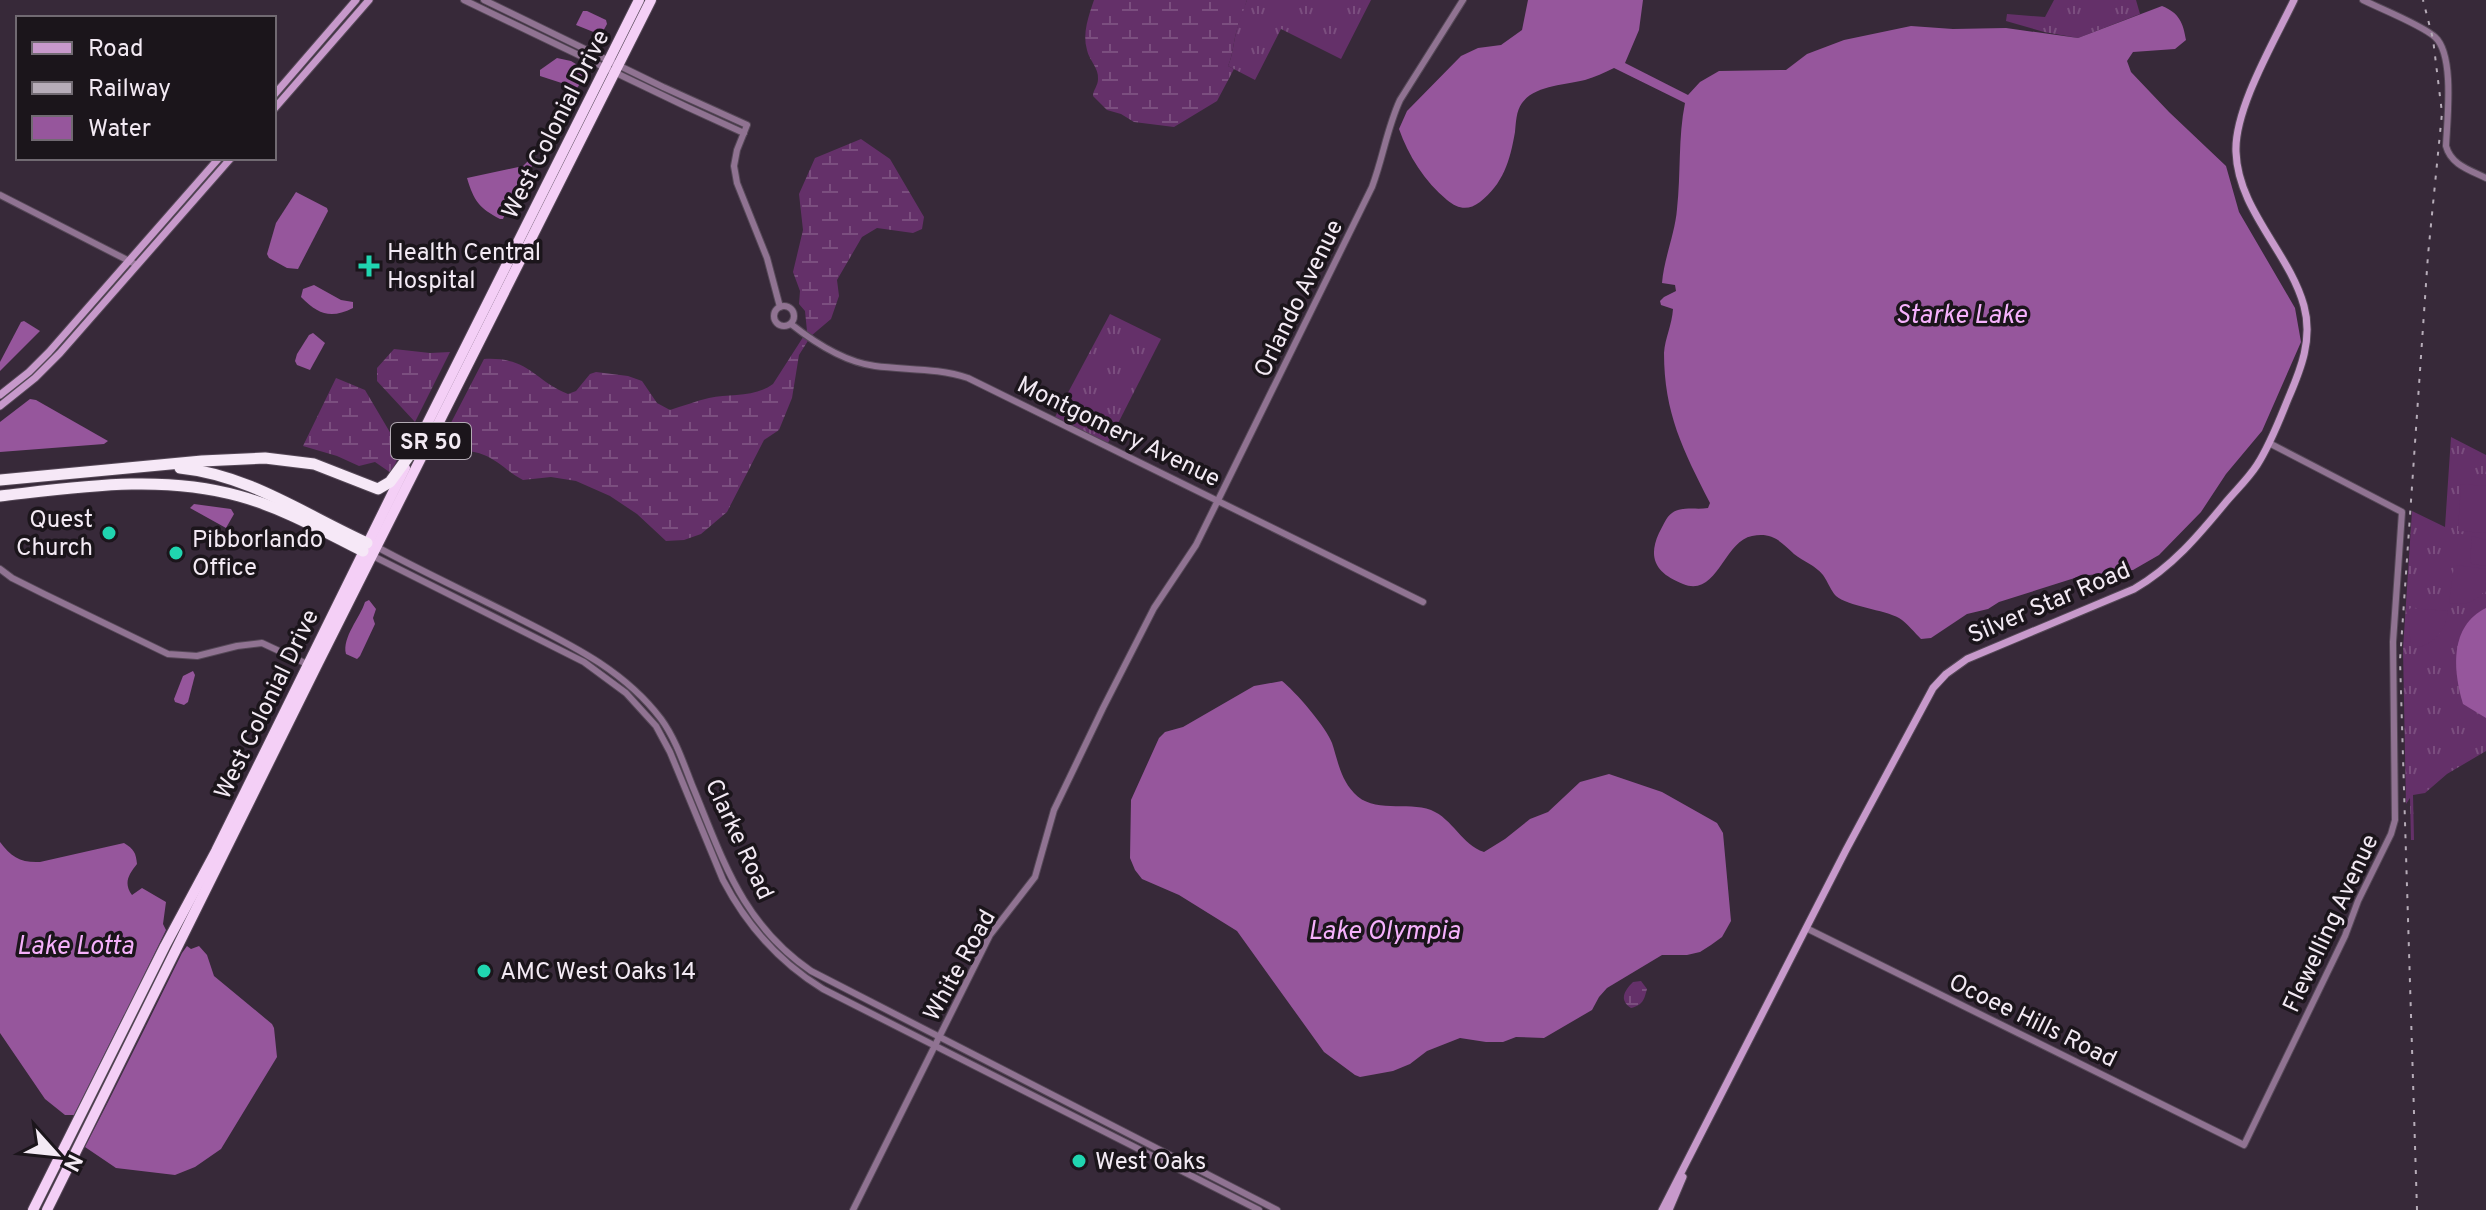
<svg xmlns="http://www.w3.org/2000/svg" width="2486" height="1210" viewBox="0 0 2486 1210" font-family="Overpass,sans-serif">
	<defs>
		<pattern id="grass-tufts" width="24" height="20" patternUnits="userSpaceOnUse" patternTransform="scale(2)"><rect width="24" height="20" fill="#643069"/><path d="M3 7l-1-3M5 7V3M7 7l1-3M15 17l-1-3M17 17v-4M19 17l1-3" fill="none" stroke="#7b4e7f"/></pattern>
		<pattern id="wetland-marsh" width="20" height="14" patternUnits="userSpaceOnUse" patternTransform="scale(2)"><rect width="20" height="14" fill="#643069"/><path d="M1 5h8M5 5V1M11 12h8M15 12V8" fill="none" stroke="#7b4e7f"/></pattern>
	</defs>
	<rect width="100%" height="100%" fill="#372939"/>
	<g fill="url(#grass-tufts)">
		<path d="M 1247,0 L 1371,0 L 1341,59 L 1281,29 L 1255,80 L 1228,66 C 1233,54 1233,45 1236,33 C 1238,22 1243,11 1247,0 Z"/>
		<path d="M 2054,0 L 2136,0 L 2140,14 L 2078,38 L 2044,32 L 2006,21 L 2007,14 L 2045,17 Z"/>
		<path d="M 1110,314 L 1161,339 L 1108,443 L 1055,417 Z"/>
		<path d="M 2451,437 L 2486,455 L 2486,751 L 2447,774 L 2425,793 L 2413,795 L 2414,840 L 2411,840 L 2410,798 L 2406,804 L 2403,649 L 2412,511 L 2445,527 Z"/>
	</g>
	<g fill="url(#wetland-marsh)">
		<path d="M 1094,0 L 1247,0 C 1244,11 1239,21 1236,33 C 1233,45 1233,54 1228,66 L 1234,69 L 1217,101 L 1174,127 L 1134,122 L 1121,114 L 1107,110 L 1093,96 C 1093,90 1098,86 1098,79 C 1099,68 1089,60 1087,50 C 1082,33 1089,15 1094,0 Z"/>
		<path d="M 861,139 L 890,159 L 924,217 L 922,229 L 913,233 L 877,228 L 862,237 L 837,280 L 839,296 L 831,319 L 811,336 L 799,355 L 792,398 L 779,430 L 764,440 L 727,512 L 701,534 L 684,540 L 666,541 L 637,514 L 610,496 L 576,481 L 551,477 L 523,480 C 509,473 499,461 484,455 C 473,450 452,450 439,446 L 484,359 C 530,357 532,379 568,394 L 576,391 L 590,374 L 596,372 L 628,376 L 642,381 L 657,403 L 670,410 C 683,406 696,401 709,398 C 730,393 754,398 773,384 L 807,331 L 805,311 L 799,304 L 800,291 L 793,272 L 803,230 L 799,194 L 815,158 Z"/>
		<path d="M 394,349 L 430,353 L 450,352 L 415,422 L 377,381 L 377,368 Z"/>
		<path d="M 336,378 L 365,390 L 401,451 L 391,473 L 375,462 L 359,466 L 337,456 L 303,446 Z"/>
		<path d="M 1641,981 L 1647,989 C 1644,1000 1643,1005 1631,1008 C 1619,1000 1624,991 1633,982 Z"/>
	</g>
	<g fill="#643069">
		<path d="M 2461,484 L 2486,486 L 2486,533 L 2458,531 Z"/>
		<path d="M 2472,536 L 2486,540 L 2486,566 L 2472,564 L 2470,561 Z"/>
		<path d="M 2456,565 L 2486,569 L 2485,591 C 2474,602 2465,606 2449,603 L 2454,566 Z"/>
		<path d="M 2411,608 L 2448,611 C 2445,633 2433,645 2411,649 L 2408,610 Z"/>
	</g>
	<g fill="#96569c">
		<path d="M 1528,0 L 1643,0 L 1639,30 L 1625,63 L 1688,95 L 1700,82 L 1719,71 L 1786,70 L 1807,54 L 1844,40 L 1911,26 L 1953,29 L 2006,28 L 2078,38 L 2162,6 C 2179,13 2183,22 2186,40 L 2175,49 L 2133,52 L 2127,61 L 2131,72 L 2169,112 L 2226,166 L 2239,212 L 2295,308 L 2301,342 L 2262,431 L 2226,474 L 2201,512 L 2159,555 L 2133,570 L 2081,576 L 1999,602 L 1988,609 L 1967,614 L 1931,638 L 1921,639 C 1915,633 1907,623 1899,618 C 1885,610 1847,606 1836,596 C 1831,591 1828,582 1823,575 C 1815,565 1804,562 1794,554 C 1781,542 1773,532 1752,536 C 1724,541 1717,598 1683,584 C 1657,574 1647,559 1659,533 C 1663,526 1666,517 1672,513 C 1682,506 1697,510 1708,508 L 1710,503 C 1683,450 1664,413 1664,353 C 1665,338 1672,325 1673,309 L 1661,305 L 1660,301 L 1664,297 L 1676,291 L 1675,285 L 1662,283 C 1664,258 1675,234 1677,209 C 1681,174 1678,137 1685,103 L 1614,68 C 1604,73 1595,77 1585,80 C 1566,85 1535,85 1522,103 C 1516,111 1516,123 1515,132 C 1510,161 1503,184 1480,202 C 1468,211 1458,209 1447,200 C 1425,182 1408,155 1399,129 L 1407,111 L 1461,56 L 1478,48 L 1501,45 L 1522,30 Z"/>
		<path d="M 583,11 L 587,11 L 606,20 L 607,24 L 601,35 L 576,25 Z"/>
		<path d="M 557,58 L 571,61 L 584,69 L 583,80 L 577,88 L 540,76 L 540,70 Z"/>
		<path d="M 532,157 L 536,157 L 537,159 L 515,190 L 503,219 L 500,219 C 479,208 474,201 467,178 L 523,166 Z"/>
		<path d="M 296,192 L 327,208 L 328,211 L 298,269 L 287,268 L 269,258 L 267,254 L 276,223 Z"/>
		<path d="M 314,285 L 341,300 L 353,302 L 353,308 C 331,319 319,315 301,297 L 303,289 Z"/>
		<path d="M 24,321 L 40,331 L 0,371 L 0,362 L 21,322 Z"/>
		<path d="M 313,333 L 325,343 L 310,370 L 297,365 L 295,361 L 297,354 L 309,335 Z"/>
		<path d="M 30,399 L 36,400 L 108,441 L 104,444 L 0,452 L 0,422 Z"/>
		<path d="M 194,504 L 231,509 L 234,514 L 226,528 L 190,508 Z"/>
		<path d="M 369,600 L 376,609 L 373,618 L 375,624 L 360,656 L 357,659 L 346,654 C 342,637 360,618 365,602 Z"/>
		<path d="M 2486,608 L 2486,718 L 2463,704 C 2453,671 2449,626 2486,608 Z"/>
		<path d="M 193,671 L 195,675 L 188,702 L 184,705 L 175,702 L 174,699 L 183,676 Z"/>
		<path d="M 1282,681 C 1294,690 1327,728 1332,743 C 1338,761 1340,778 1354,793 C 1373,814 1407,801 1431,810 C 1453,819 1462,845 1484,852 L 1505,839 L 1530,819 L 1548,812 L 1580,782 L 1609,774 L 1662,792 L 1717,823 L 1723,833 L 1731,921 L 1722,937 L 1711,945 L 1700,952 L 1687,955 L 1662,955 L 1607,988 L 1599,997 L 1592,1010 L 1544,1038 L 1516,1037 L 1503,1042 L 1486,1042 L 1460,1038 L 1427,1051 L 1410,1064 L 1393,1071 L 1360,1077 L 1355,1075 L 1324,1052 L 1237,931 L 1179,895 L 1142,879 L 1135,870 L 1130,858 L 1131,800 L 1159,738 L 1165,732 L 1183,727 L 1254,686 Z"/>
		<path d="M 0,842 C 11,857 21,863 40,862 L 124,843 C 134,849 136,853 137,864 C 129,874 123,883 132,895 L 142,888 L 166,902 L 163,924 L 166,930 L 124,1016 L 146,1026 L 182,953 L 187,946 L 191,949 L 199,946 L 207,955 L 214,976 L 272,1024 L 274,1028 L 277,1057 L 221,1149 L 195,1167 L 175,1175 L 116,1168 L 85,1147 L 107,1104 L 85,1093 L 74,1115 L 65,1115 L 45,1099 L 0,1033 Z"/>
	</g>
	<path fill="#372939" d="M 124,1015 L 146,1026 L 107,1104 L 85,1093 Z"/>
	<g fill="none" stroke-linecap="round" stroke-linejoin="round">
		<g stroke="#554857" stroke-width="8">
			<g id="tertiary">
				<path d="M 464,0 L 687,107 L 744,133"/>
				<path d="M 484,0 L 663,87 L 747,125 L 737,150 L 734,166 L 737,183 L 767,258 L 780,307"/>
				<path d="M 2363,0 C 2381,9 2422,25 2435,37 C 2455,55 2447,121 2446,146 C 2451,165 2470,170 2486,178"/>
				<path d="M 0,195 L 137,265"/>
				<circle cx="784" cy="316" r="10"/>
				<path d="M 791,324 C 815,343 844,362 875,366 C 907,370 938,368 968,378 L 1423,602"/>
				<path d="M 377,547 C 423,572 471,594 518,618 C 571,645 624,670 661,719 C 675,738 683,762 692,785 C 723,859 741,923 811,971 L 1277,1210"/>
				<path d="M 373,556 L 584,662 L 626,693 L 656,726 L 670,752 L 723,880 C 747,926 779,962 823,989 L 1259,1210"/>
				<path d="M 0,569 L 12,578 L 44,594 L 168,654 L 197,656 L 237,646 L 262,643 L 307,664"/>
				<path d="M 1806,928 L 2244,1145 L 2345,936 L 2358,901 L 2391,834 L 2395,820 L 2393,642 L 2402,512 L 2269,443"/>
				<path d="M 853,1210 L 990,935 L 1035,877 L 1054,810 L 1103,708 L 1154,608 L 1196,545 L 1372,187 C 1383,158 1387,128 1400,100 L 1463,0"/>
			</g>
		</g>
		<g stroke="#554857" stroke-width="9">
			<g id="secondary">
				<path d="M 274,95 L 356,0"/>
				<path d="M 274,109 L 369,0"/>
				<path d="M 0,395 L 29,372 L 49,352 L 219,158"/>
				<path d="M 0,406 L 35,378 L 60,353 L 231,158"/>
				<path d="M 1662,1210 L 1846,850 L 1933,688 L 1946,674 L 1967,659 L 2134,589 C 2172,567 2198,536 2226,502 C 2236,490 2248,479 2257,465 C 2270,445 2279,421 2288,399 C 2301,369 2313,339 2304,306 C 2289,252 2238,210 2236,152 C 2234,109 2275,40 2294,0"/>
				<path d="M 1669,1210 L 1683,1177"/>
			</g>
		</g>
		<g stroke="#554857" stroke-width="12">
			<g id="trunk">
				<path d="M 412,454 L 639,0"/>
				<path d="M 33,1210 L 165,946 L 216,851 L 405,468"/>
				<path d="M 47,1210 L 316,667 L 651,0"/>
			</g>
		</g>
		<g stroke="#554857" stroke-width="13">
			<g id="motorway">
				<path d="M 180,468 C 249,475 305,515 367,543"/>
				<path d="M 0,480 L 202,461 L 265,458 L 314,464 L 378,489 L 390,482 L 414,449"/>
				<path d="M 0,496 C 79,487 161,474 239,496 C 283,508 323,531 363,551"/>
			</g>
		</g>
		<use href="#tertiary" stroke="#907392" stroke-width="6"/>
		<use href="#secondary" stroke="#c799cb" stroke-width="7"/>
		<use href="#trunk" stroke="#f4cff6" stroke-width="10"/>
		<use href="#motorway" stroke="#f6e8f7" stroke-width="11"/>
		<path stroke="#b6acb8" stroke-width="2" stroke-dasharray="4 8" stroke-linecap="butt" d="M 2417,1210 L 2400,660 L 2428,255 L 2442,113 L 2433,39 L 2423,0"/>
	</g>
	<g fill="#20d5b0" stroke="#1b151b" stroke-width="3">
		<path d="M365 254h8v8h8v8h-8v8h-8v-8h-8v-8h8z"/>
		<circle cx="109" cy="533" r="8"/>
		<circle cx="176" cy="553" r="8"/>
		<circle cx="484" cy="971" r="8"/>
		<circle cx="1079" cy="1161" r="8"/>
	</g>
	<g text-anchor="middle" stroke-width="7" stroke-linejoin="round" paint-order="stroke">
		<rect fill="#1b151b" stroke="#b2aab3" stroke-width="2" x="391" y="423" width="80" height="36" rx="6"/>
		<g font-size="22" font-weight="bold" fill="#f3eaf4">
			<text x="431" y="449">SR 50</text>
		</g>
		<g font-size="24" fill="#f3eaf4" stroke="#1b151b">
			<text transform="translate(555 124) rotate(-63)" y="8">West Colonial Drive</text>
			<text transform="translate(1298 298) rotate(-64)" y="8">Orlando Avenue</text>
			<text transform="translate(1119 431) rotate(26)" y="8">Montgomery Avenue</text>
			<text transform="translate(2049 602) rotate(-23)" y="8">Silver Star Road</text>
			<text transform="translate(266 704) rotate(-64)" y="8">West Colonial Drive</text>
			<text transform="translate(740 839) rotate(65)" y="8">Clarke Road</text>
			<text transform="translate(2330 923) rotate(-65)" y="8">Flewelling Avenue</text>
			<text transform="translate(959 965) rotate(-61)" y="8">White Road</text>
			<text transform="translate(2033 1020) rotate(26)" y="8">Ocoee Hills Road</text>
		</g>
		<g font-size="24" fill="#f3eaf4" stroke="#1b151b" text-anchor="start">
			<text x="387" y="260">Health Central<tspan x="387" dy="28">Hospital</tspan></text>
			<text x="93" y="527" text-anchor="end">Quest<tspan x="93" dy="28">Church</tspan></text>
			<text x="192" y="547">Pibborlando<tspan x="192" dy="28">Office</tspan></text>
			<text x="500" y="979">AMC West Oaks 14</text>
			<text x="1095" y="1169">West Oaks</text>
		</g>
		<g font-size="26" font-style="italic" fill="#f6b1fc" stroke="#1b151b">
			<text x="1961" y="323">Starke Lake</text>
			<text x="1384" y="939">Lake Olympia</text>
			<text x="75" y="954">Lake Lotta</text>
		</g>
	</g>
	<rect x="16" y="16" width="260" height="144" fill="#1b151b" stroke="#716a72" stroke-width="2"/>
	<rect x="32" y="42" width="40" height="12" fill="#c799cb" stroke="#716a72" stroke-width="2"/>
	<text x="88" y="56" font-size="24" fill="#f3eaf4">Road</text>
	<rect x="32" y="82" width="40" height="12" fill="#b6acb8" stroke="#716a72" stroke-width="2"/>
	<text x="88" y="96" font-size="24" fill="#f3eaf4">Railway</text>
	<rect x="32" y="116" width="40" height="24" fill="#96569c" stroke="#716a72" stroke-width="2"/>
	<text x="88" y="136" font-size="24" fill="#f3eaf4">Water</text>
	<g transform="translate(56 1154) rotate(117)" stroke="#1b151b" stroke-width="6" paint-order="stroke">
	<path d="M0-6L14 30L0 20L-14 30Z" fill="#f3eaf4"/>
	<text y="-12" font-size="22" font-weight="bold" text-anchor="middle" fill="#f3eaf4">N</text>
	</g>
</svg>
